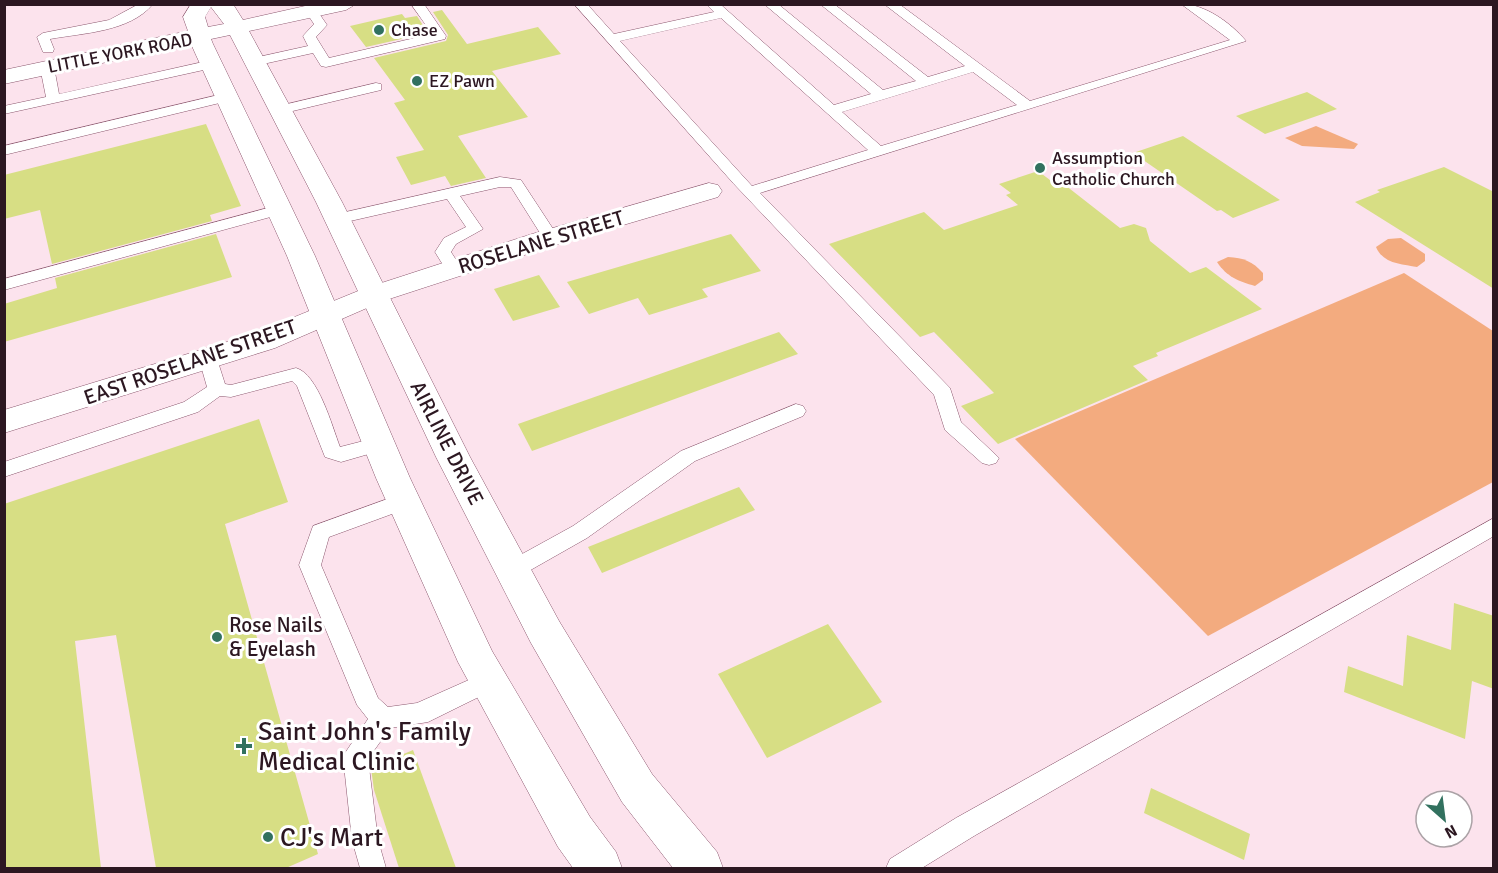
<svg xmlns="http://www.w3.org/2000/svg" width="1498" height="873" viewBox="0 0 1498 873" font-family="Signika,sans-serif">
	<rect width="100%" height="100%" fill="#fce3ed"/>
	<g fill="#f3ab7f">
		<path d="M 1316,126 L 1358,144 L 1354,149 L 1302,146 L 1285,138 Z"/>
		<path d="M 1401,238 L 1425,254 L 1425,261 L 1417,267 C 1402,264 1383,264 1376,247 L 1388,239 Z"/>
		<path d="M 1228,257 C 1244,258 1252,261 1263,273 L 1263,280 L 1255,286 C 1238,281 1227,277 1217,262 Z"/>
		<path d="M 1404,273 L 1493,331 L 1493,482 L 1208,636 L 1015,439 Z"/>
	</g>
	<g fill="#d7de84">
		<path d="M 442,10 L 467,44 L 538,27 L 561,54 L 492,71 L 528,117 L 458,136 L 486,178 L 451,186 L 445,176 L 411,185 L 396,157 L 424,150 L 394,103 L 405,100 L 374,58 L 446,41 L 448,35 L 433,12 Z"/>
		<path d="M 402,14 L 405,18 L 417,16 L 428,33 L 366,47 L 350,26 Z"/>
		<path d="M 1307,92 L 1337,109 L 1265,134 L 1236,116 Z"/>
		<path d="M 206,124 L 241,206 L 210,215 L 212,221 L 52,264 L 40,210 L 4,219 L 4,175 Z"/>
		<path d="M 1183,136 L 1280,200 L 1233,218 L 1221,210 L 1217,211 L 1133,153 Z"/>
		<path d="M 1444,167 L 1494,192 L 1494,289 L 1355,202 L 1380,192 L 1377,190 Z"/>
		<path d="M 1038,171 L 1050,180 L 1056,178 L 1120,228 L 1134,224 L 1146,228 L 1150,241 L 1190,273 L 1206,267 L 1262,309 L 1156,353 L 1158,356 L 1133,366 L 1148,380 L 998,444 L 961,406 L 994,393 L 934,332 L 920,337 L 829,244 L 924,212 L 944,230 L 1018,205 L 1006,195 L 1011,193 L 999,184 Z"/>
		<path d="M 216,234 L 232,277 L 4,342 L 4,304 L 57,288 L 55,278 Z"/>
		<path d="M 731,234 L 761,271 L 702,289 L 708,297 L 649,315 L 638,298 L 589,314 L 567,282 Z"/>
		<path d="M 539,275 L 560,307 L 513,321 L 494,289 Z"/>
		<path d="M 779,332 L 798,354 L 532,451 L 518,424 Z"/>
		<path d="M 259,419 L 288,502 L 225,524 L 318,854 L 286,868 L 156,868 L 116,635 L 75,641 L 101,868 L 4,868 L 4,504 Z"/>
		<path d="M 739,487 L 755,510 L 602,573 L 588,547 Z"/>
		<path d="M 1454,603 L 1494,616 L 1494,689 L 1472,681 L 1465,739 L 1344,692 L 1348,666 L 1403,686 L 1407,635 L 1451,650 Z"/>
		<path d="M 828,624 L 882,702 L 767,758 L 718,674 Z"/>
		<path d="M 413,750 L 456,868 L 399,868 L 374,790 L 371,768 Z"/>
		<path d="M 1151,788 L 1250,834 L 1244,860 L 1144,813 Z"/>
	</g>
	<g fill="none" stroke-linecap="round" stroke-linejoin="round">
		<g stroke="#8b576e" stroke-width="1">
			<g id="lane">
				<path d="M 139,4 L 153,4 C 130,32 83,33 50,39 L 54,49 L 53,52 L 43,52 L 37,37 L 43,33 L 109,20 Z"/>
				<path d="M 411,4 L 424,4 L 446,36 L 445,39 L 326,67 L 321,66 L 313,53 L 254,66 L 247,62 L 249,59 L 308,46 L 303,36 L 314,24 L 306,12 L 312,8 L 316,9 L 327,25 L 316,37 L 329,58 L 432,34 Z"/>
				<path d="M 574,4 L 587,4 L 614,34 L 714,12 L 706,4 L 720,4 L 834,105 L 871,94 L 764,4 L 778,4 L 883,90 L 916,81 L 820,4 L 834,4 L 928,77 L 965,66 L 884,4 L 899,4 L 1030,101 L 1230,40 L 1181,4 C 1205,4 1231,23 1246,41 L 760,193 L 950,388 L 961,422 L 999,458 L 996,463 L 989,465 L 982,463 L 945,430 L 934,395 L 734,184 ZM 721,18 L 868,150 L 752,186 L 620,41 ZM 973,72 L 1017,105 L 881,146 L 842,112 Z"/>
				<path d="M 212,60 L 217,61 L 217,67 L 4,114 L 4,106 L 46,97 L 40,67 L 42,64 L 47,63 L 54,67 L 59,94 Z"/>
				<path d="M 376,83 L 381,84 L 381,90 L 280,114 L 273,110 L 275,107 Z"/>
				<path d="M 227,93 L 234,97 L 232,100 L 4,155 L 4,146 Z"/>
				<path d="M 500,177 L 521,180 L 559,238 L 557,241 L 545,241 L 511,187 L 500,187 L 460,196 L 483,229 L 456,244 L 451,252 L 462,269 L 454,274 L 448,273 L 435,252 L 444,238 L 466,227 L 447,199 L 337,224 L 329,219 L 337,214 Z"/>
				<path d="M 279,205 L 287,210 L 285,213 L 4,290 L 4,279 Z"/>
				<path d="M 208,353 L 217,359 L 225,384 L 231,385 L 296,368 C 318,374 332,426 340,447 L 379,437 L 386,439 L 389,444 L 386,449 L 341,462 L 325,457 L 297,386 L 292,381 L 231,397 L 220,396 L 198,412 L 4,477 L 4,462 L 184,402 L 207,387 L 199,359 Z"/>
				<path d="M 796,404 L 803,406 L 806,411 L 803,416 L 695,461 L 587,538 L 520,576 L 512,579 L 504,576 L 501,570 L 504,564 L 573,526 L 681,451 Z"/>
				<path d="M 404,493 L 411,495 L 414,501 L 411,507 L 329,537 L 321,565 L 378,698 L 388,707 L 417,703 L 489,671 L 497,674 L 501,681 L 497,688 L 428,722 L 390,728 L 368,759 L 378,840 L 386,868 L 360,868 L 352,840 L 343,756 L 368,719 L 357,705 L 299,565 L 313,526 Z"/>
				<path d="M 1494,518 L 1494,536 L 974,836 L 922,868 L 886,868 L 890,859 L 956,818 Z"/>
			</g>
		</g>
		<g stroke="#8b576e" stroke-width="1">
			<path id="street" d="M 709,183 L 718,185 L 722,191 L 718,197 L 552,246 L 383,301 L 275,348 L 4,433 L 4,410 L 253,334 L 363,289 L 532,234 Z"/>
		</g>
		<g stroke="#8b576e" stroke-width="1">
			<path id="secondary" d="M 191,4 L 233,4 L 243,20 L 314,4 L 356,4 L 346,10 L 249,31 L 342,202 L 470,457 L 559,621 L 652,774 L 717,852 L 723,868 L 673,868 L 622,802 L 531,643 L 436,457 L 316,202 L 230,35 L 211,39 L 213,44 L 315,256 L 410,478 L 492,651 L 590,817 L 616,852 L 622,868 L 573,868 L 558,847 L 458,662 L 376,478 L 287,256 L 191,44 L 4,84 L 4,70 L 188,31 L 183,17 ZM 211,7 L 224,24 L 208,27 L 205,17 Z"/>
		</g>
		<use href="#lane" fill="#fff" fill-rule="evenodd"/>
		<use href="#street" fill="#fff" fill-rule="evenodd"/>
		<use href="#secondary" fill="#fff" fill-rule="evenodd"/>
	</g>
	<g fill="#32715f" stroke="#fff" stroke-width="2">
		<circle cx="379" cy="30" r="6"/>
		<circle cx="417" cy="81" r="6"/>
		<circle cx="1040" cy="168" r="6"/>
		<circle cx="217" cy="637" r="6"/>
		<path d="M241 737h6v6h6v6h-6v6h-6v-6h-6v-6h6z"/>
		<circle cx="268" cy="837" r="6"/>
	</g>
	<g text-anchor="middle" stroke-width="6" stroke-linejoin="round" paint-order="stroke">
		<g font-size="18" fill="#2c1721" stroke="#fff" text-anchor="start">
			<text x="391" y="36">Chase</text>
			<text x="429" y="87">EZ Pawn</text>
			<text x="1052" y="164">Assumption<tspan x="1052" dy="21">Catholic Church</tspan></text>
		</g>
		<g font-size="18" fill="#2c1721" stroke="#fff">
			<text transform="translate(120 53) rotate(-11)" y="6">LITTLE YORK ROAD</text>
		</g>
		<g font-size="21" fill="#2c1721" stroke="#fff">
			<text transform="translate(541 242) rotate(-17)" y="7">ROSELANE STREET</text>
			<text transform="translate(190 362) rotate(-19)" y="7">EAST ROSELANE STREET</text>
			<text transform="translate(447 443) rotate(63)" y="7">AIRLINE DRIVE</text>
		</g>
		<g font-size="21" fill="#2c1721" stroke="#fff" text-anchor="start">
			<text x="229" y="632">Rose Nails<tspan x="229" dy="24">&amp; Eyelash</tspan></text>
		</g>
		<g font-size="26" fill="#2c1721" stroke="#fff" text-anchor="start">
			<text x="258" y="740">Saint John's Family<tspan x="258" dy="30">Medical Clinic</tspan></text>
			<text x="280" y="846">CJ's Mart</text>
		</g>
	</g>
	<rect width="1498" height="873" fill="none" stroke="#2c1721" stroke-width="12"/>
	<g transform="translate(1444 819) rotate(152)"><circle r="28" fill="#ffffff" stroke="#aba2a6" stroke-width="1.5"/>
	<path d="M0-4.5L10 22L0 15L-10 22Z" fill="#32715f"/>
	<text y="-9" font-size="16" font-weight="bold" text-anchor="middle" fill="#2c1721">N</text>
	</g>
</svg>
